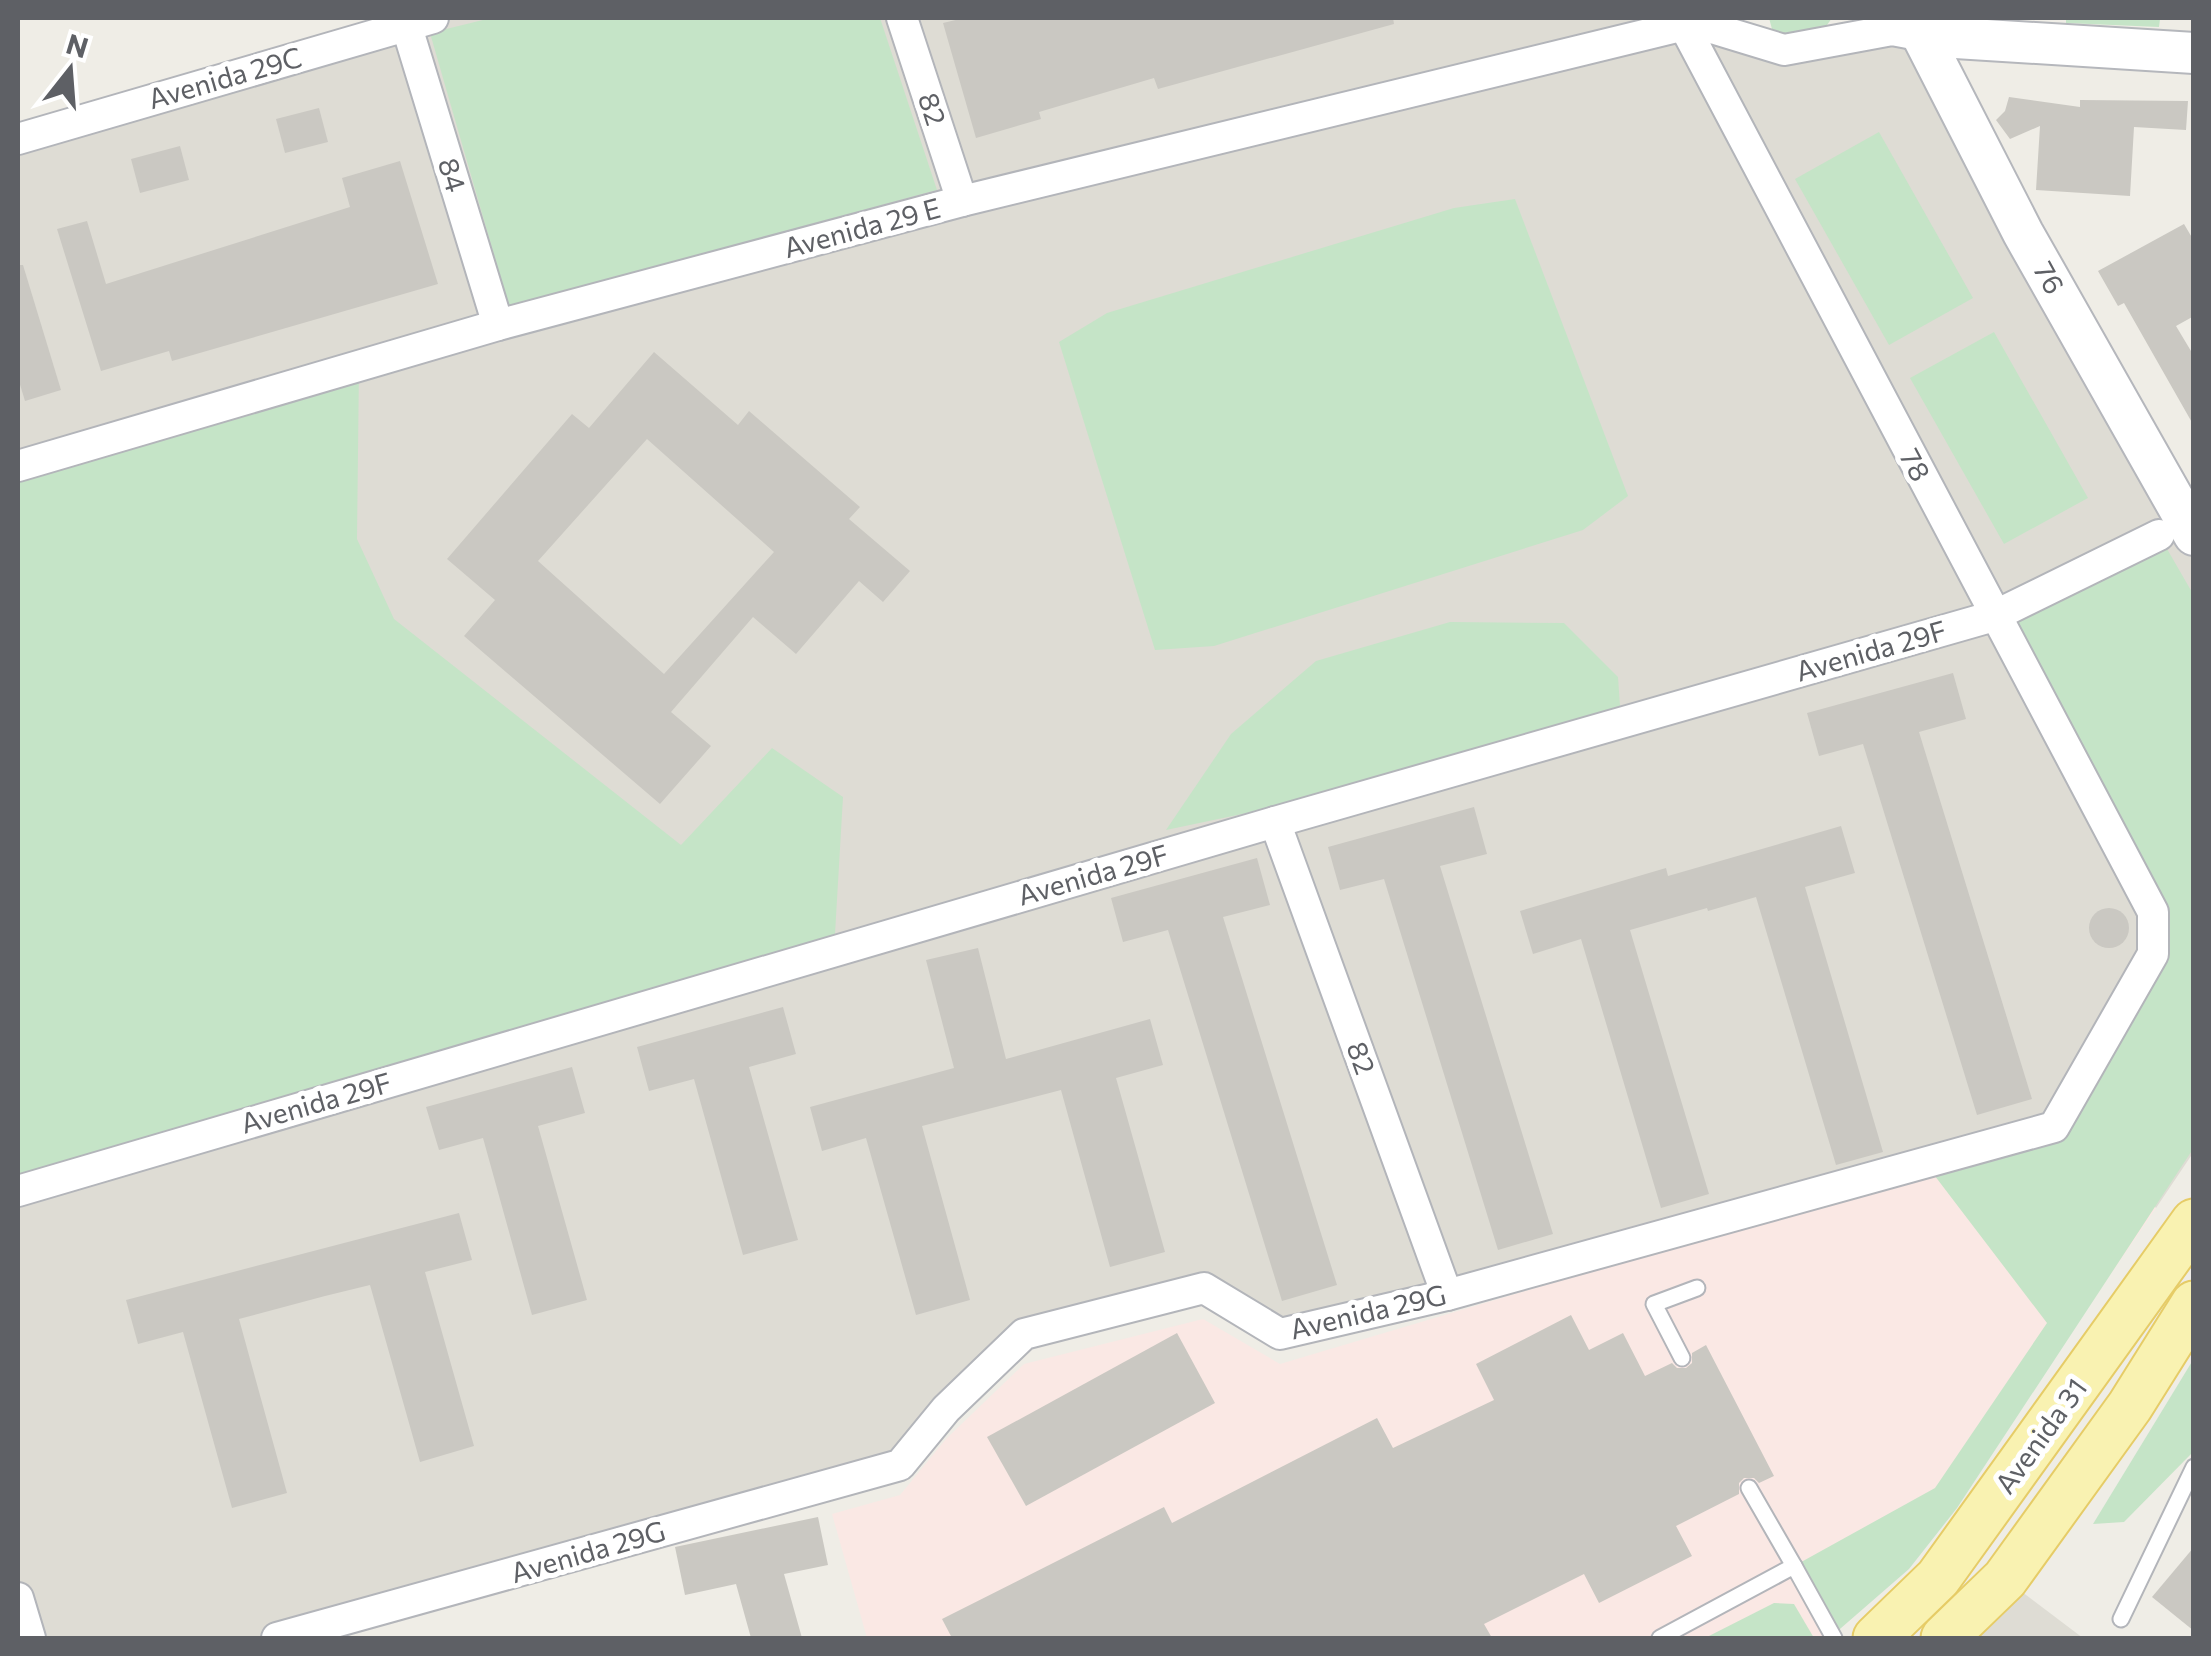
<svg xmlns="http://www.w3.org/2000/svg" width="2211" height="1656" viewBox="0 0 2211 1656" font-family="Commissioner,sans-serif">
	<rect width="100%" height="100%" fill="#efede6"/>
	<g fill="#dedcd4">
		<path d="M 433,18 L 1680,18 L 1784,50 L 1924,36 L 2193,551 L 2193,1153 L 2156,1208 L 2054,1127 L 1280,1334 L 1203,1288 L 1024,1334 L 900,1465 L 277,1638 L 18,1638 L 18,139 Z"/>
		<path d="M 2005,1579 L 2083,1638 L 1944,1638 Z"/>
	</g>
	<path fill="#fae8e4" d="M 2060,1132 L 2156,1208 L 1909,1569 L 1829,1638 L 867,1638 L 832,1514 L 900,1495 L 946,1439 L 1024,1364 L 1203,1319 L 1280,1364 Z"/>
	<g fill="#c5e4c7">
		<path d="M 491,18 L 880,18 L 937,190 L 509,307 L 430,33 Z"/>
		<path d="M 1769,18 L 1832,18 L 1822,32 L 1786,36 L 1772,29 Z"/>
		<path d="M 2066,18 L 2160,19 L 2159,27 L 2066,23 Z"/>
		<path d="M 1879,132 L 1973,298 L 1889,345 L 1795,179 Z"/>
		<path d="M 1515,199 L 1628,496 L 1583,530 L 1214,646 L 1155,650 L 1059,342 L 1107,313 L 1454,208 Z"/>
		<path d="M 1994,332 L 2088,498 L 2004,544 L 1910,378 Z"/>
		<path d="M 359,366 L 357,539 L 394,619 L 681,845 L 772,748 L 843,797 L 834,951 L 18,1191 L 18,466 Z"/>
		<path d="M 2159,535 L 2193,594 L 2193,1149 L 1957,1508 L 1909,1569 L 1833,1635 L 1794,1566 L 1935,1488 L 2047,1323 L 1925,1163 L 2054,1127 L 2153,954 L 2153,913 L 1994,616 Z"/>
		<path d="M 1450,622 L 1564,623 L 1618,677 L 1620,706 L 1275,807 L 1166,830 L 1231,734 L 1316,661 Z"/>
		<path d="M 2193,1360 L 2193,1452 L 2124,1522 L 2093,1524 Z"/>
		<path d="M 1774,1603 L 1794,1604 L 1814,1638 L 1705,1638 Z"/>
	</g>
	<g fill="#cac8c2" fill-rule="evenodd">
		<path d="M 964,18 L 1393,18 L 1394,24 L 1158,89 L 1154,78 L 1039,112 L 1041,119 L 976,138 L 943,23 Z"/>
		<path d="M 2009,97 L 2080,107 L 2080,100 L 2188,101 L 2186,130 L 2134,127 L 2130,196 L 2036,190 L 2040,126 L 2010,139 L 1996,120 L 2005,111 Z"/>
		<path d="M 319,108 L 328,142 L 285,153 L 276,119 Z"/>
		<path d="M 180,146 L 189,180 L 140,193 L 131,159 Z"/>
		<path d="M 400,161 L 438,284 L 172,361 L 169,351 L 101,371 L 57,229 L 87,221 L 106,284 L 350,207 L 342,178 Z"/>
		<path d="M 2184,224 L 2194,241 L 2194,316 L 2176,326 L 2194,356 L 2194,426 L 2124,303 L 2118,306 L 2098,271 Z"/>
		<path d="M 18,265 L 23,265 L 61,390 L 25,401 L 18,378 Z"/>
		<path d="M 654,352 L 738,425 L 749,411 L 860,507 L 849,519 L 910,571 L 883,602 L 859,581 L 796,654 L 753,617 L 671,712 L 711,746 L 660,804 L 464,636 L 495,600 L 447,559 L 572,414 L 589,428 ZM 647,439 L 774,552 L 664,674 L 538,561 Z"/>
		<path d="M 1953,673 L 1966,719 L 1919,732 L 2032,1099 L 1977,1115 L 1863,744 L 1819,756 L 1807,713 Z"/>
		<path d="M 1474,807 L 1487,854 L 1440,866 L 1553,1234 L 1498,1250 L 1384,879 L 1340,890 L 1328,847 Z"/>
		<path d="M 1841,826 L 1855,873 L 1805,887 L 1883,1152 L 1836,1165 L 1756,897 L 1708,911 L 1707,908 L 1630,930 L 1709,1194 L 1661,1208 L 1581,939 L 1533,954 L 1520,911 L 1666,868 L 1668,876 Z"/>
		<path d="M 1257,858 L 1270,905 L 1223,917 L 1337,1285 L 1282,1301 L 1168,930 L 1123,942 L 1111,898 Z"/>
		<circle cx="2109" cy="928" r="20"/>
		<path d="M 978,948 L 1006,1059 L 1150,1019 L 1163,1065 L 1116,1078 L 1165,1252 L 1110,1267 L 1061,1090 L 922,1126 L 970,1300 L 916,1315 L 866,1138 L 822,1151 L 810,1107 L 954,1068 L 926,960 Z"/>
		<path d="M 783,1007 L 796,1054 L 749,1067 L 798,1240 L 743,1255 L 694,1079 L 649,1091 L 637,1047 Z"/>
		<path d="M 572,1067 L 585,1113 L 538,1126 L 587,1300 L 532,1315 L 483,1138 L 439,1150 L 426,1107 Z"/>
		<path d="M 459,1213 L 472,1260 L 425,1272 L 474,1446 L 420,1462 L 370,1285 L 325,1296 L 239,1319 L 287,1493 L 232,1508 L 183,1332 L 138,1344 L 126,1300 Z"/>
		<path d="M 1571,1315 L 1589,1350 L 1623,1333 L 1645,1376 L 1672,1363 L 1677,1368 L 1686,1368 L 1692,1363 L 1692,1353 L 1706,1345 L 1774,1476 L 1759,1483 L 1754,1478 L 1744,1478 L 1739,1483 L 1739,1494 L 1676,1526 L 1692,1556 L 1599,1603 L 1584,1574 L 1484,1624 L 1492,1638 L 952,1638 L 942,1619 L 1164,1507 L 1172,1523 L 1377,1418 L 1393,1448 L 1494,1400 L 1476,1364 Z"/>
		<path d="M 1177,1333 L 1215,1403 L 1026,1506 L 987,1437 Z"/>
		<path d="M 818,1517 L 828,1565 L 784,1574 L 802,1638 L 751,1638 L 736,1584 L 685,1595 L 675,1547 Z"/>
		<path d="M 2194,1547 L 2194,1631 L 2152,1597 Z"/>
	</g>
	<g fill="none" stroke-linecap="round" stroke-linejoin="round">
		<g stroke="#b3b5ba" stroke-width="19">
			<g id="lane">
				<path d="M 1682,1358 L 1654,1304 L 1697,1288"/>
				<path d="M 1749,1488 L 1794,1566"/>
				<path d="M 2121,1619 L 2194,1467"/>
				<path d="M 1660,1638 L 1794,1566 L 1834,1638"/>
			</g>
		</g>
		<g stroke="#b3b5ba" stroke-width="34">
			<g id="street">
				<path d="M 902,18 L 962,201"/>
				<path d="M 406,24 L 498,325"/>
				<path d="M 18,139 L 433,18"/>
				<path d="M 18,466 L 498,325 L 962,201 L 1685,25 L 1715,29 L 1784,50 L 1892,30 L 1924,36"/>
				<path d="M 1275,822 L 1447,1295"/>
				<path d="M 18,1191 L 1275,822 L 1994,616 L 2159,535"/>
				<path d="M 18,1598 L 30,1638"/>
				<path d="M 277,1638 L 900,1465 L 946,1409 L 1024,1334 L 1204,1288 L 1280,1334 L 1447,1295 L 2054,1127 L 2153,954 L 2153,912 L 1680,18"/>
			</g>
		</g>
		<g stroke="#b5b7bc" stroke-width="44">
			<g id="secondary">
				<path d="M 1913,18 L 2023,233 L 2194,535"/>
				<path d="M 1924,36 L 2194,53"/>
			</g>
		</g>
		<g stroke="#e6cc67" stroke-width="49">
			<g id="primary">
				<path d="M 1876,1638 L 1938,1578 L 2194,1222"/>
				<path d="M 1944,1638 L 2005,1579 L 2130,1406 L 2194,1304"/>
			</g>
		</g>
		<use href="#lane" stroke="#fff" stroke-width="15"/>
		<use href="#street" stroke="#fff" stroke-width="30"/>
		<use href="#secondary" stroke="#fff" stroke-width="40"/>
		<use href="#primary" stroke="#f9f2b1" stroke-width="45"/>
	</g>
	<g text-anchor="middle" stroke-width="10" stroke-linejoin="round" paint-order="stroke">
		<g font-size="28" fill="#5e6065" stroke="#fff">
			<text transform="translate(225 78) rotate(-16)" y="10">Avenida 29C</text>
			<text transform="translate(932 109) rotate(72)" y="10">82</text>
			<text transform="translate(452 175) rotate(73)" y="10">84</text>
			<text transform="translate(862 228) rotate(-15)" y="10">Avenida 29 E</text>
			<text transform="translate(2049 278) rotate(61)" y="10">76</text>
			<text transform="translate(1915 465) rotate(62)" y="10">78</text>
			<text transform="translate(1871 651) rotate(-16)" y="10">Avenida 29F</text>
			<text transform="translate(1093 875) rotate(-16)" y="10">Avenida 29F</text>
			<text transform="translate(1361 1058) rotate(70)" y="10">82</text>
			<text transform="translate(316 1103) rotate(-16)" y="10">Avenida 29F</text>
			<text transform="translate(1368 1312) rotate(-13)" y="10">Avenida 29G</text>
			<text transform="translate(2041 1436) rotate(-54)" y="10">Avenida 31</text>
			<text transform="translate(588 1552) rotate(-16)" y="10">Avenida 29G</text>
		</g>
	</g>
	<rect width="2211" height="1656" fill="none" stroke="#5e6065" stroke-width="40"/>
	<g transform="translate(70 70) rotate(17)" stroke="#ffffff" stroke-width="8" paint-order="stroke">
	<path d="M0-8L18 38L0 25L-18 38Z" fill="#5e6065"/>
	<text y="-15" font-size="28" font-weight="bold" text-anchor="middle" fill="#5e6065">N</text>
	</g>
</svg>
